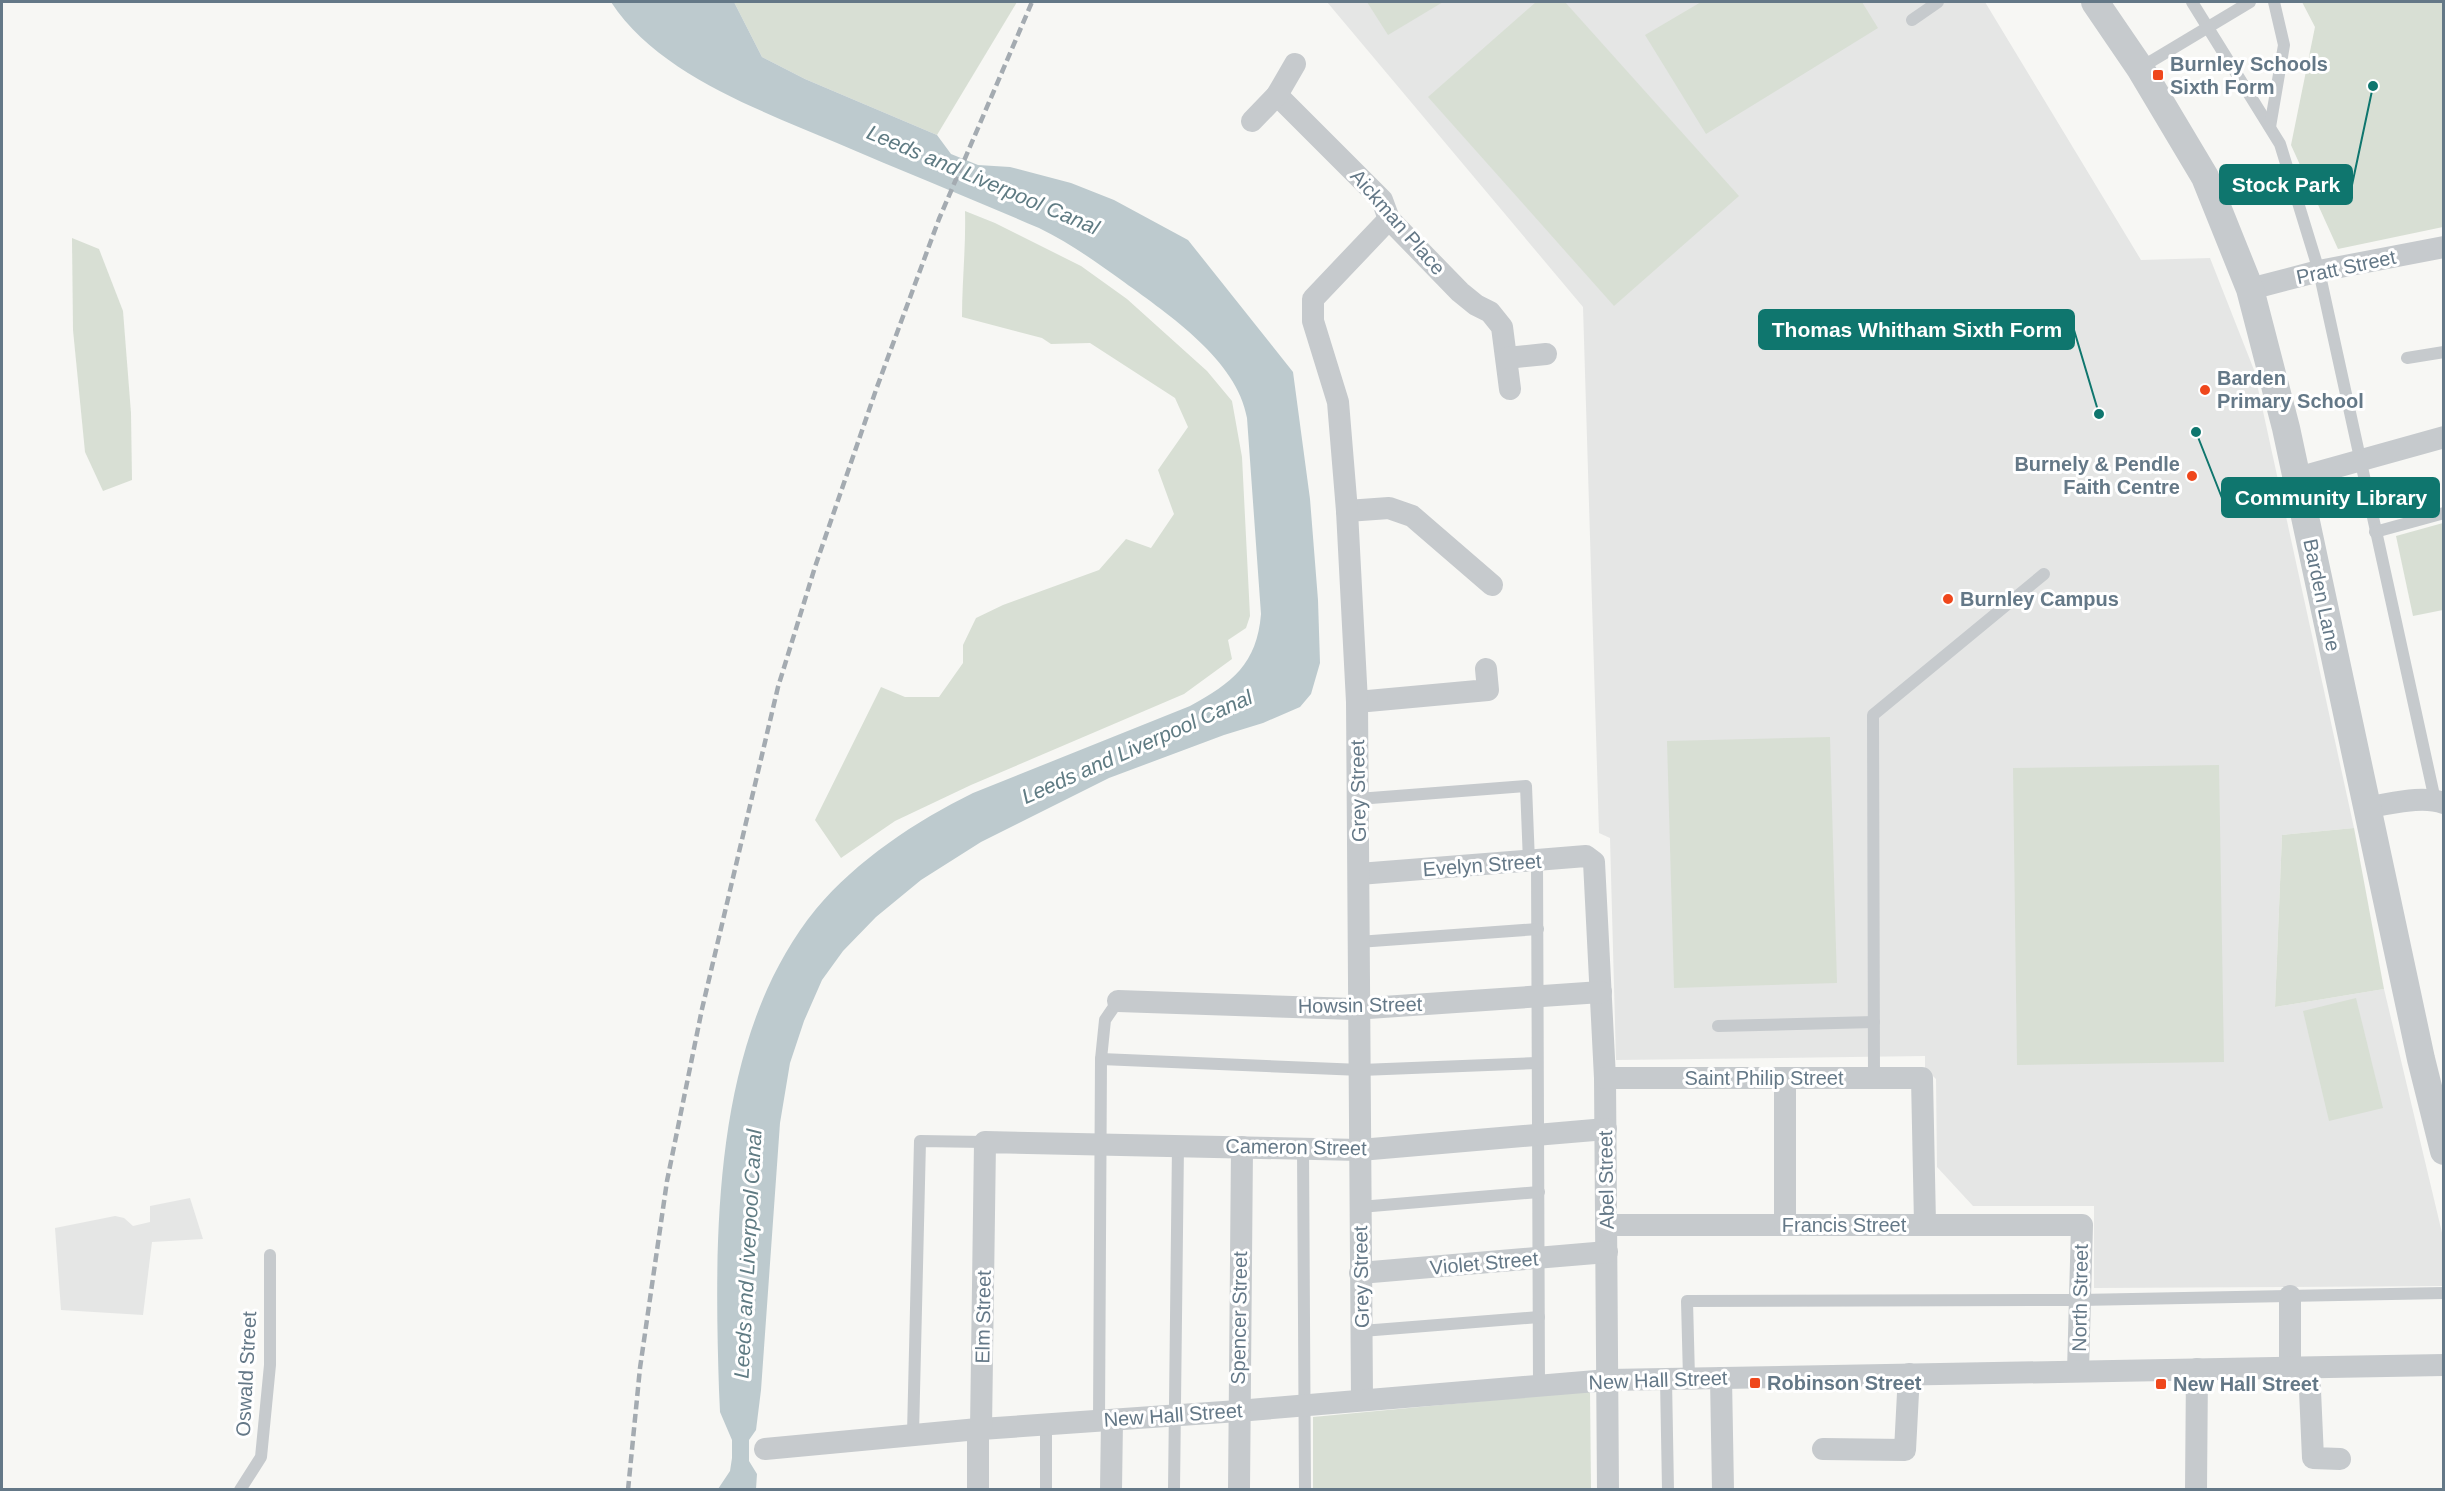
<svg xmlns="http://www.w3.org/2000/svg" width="2445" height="1491" viewBox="0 0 2445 1491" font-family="Helvetica,sans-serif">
	<rect width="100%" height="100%" fill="#f7f7f4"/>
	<g fill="#e5e6e5">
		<path d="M 1327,2 L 1985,2 L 2141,260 L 2210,258 L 2254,370 L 2354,828 L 2282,835 L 2275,1007 L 2384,989 L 2443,1237 L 2443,1286 L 2094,1288 L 2094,1206 L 1973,1206 L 1937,1167 L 1936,1079 L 1925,1068 L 1925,1056 L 1616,1060 L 1610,838 L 1599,833 L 1583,307 Z"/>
		<path d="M 190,1198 L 203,1239 L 152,1242 L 143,1315 L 61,1310 L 55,1228 L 115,1216 L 124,1218 L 133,1226 L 150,1222 L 150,1206 Z"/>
	</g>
	<g fill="#d8dfd4">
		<path d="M 734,2 L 1017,2 L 937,135 L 805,79 L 762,57 Z"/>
		<path d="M 1367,2 L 1443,2 L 1388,35 Z"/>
		<path d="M 1536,2 L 1565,2 L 1739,196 L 1614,306 L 1428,97 Z"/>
		<path d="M 1701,2 L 1862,2 L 1878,28 L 1706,134 L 1645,35 Z"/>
		<path d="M 2302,2 L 2443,2 L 2443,227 L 2338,249 L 2291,145 L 2315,27 Z"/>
		<path d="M 965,211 L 995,223 L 1081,266 L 1127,299 L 1207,371 L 1232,401 L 1242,457 L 1250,616 L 1246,628 L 1228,640 L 1232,659 L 1184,694 L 971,785 L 895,821 L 841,858 L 815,820 L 881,687 L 905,697 L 939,697 L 963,663 L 963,645 L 976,618 L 1003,605 L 1099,570 L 1126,539 L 1151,548 L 1174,514 L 1158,470 L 1188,427 L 1175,398 L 1090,343 L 1051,344 L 1042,338 L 962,317 C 962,281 966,247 965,211 Z"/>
		<path d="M 72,238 L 99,249 L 123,311 L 131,413 L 132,480 L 103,491 L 85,452 L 73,330 Z"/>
		<path d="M 2443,523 L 2443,610 L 2413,616 L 2396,536 Z"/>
		<path d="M 1830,737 L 1837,983 L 1674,988 L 1667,741 Z"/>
		<path d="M 2219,765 L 2224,1062 L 2017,1065 L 2013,768 Z"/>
		<path d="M 2354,828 L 2384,989 L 2275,1007 L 2282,835 Z"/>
		<path d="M 2356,998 L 2383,1108 L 2329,1121 L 2303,1011 Z"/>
		<path d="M 1590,1391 L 1591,1489 L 1313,1489 L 1313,1417 Z"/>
	</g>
	<path fill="#bdcace" d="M 611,2 L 734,2 L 762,57 L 805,79 L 937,135 L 951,154 L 978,165 L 1010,167 L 1071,183 L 1114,200 L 1188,240 L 1293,372 L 1310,499 L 1318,600 L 1320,663 L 1311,694 L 1300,707 L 1263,723 L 1224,735 L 1109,778 L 981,842 L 921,880 L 876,917 L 843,951 L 822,980 L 804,1021 L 790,1063 L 780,1123 L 761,1390 L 756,1430 L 749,1440 L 749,1461 L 757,1474 L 756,1489 L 718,1489 L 730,1471 L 732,1458 L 732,1440 L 720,1412 L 719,1390 C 714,1233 712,1037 816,909 C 857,860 916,821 973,793 L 1190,706 C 1232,683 1257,664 1261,614 L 1247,418 C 1237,360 1169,315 1124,282 C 1096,262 1070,243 1039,228 C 972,199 904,172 837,143 C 760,110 659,75 611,2 Z"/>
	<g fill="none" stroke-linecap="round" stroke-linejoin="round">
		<g stroke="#c6cacd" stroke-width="12">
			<path d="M 2192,2 L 2280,144 L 2319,271 L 2435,800"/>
			<path d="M 1912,20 L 1938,2"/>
			<path d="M 2140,68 L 2250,2"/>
			<path d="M 2270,127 L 2284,45 L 2274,2"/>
			<path d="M 2407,358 L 2444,352"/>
			<path d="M 2375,532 L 2444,513"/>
			<path d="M 1358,799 L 1526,786 L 1529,862"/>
			<path d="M 1537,862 L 1539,1385"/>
			<path d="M 1358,942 L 1538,929"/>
			<path d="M 1718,1026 L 1874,1022"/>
			<path d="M 1101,1059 L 1361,1070 L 1536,1063"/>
			<path d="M 1874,1079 L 1873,715 L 2044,574"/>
			<path d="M 1303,1149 L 1305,1490"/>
			<path d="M 1360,1207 L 1539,1192"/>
			<path d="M 1362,1331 L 1539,1317"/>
			<path d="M 1689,1378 L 1687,1301 L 2080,1300 L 2444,1293"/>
			<path d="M 1666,1379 L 1668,1490"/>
			<path d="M 1099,1421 L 1101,1059 L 1105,1020 L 1118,1001"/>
			<path d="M 1046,1424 L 1046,1490"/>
			<path d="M 913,1434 L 920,1141 L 985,1142"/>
			<path d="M 240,1490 L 261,1457 L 270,1365 L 270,1255"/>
			<path d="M 1174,1490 L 1178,1145"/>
		</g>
		<g stroke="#c6cacd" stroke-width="22">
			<path d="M 1277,95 L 1382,200 L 1389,219 L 1460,292 L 1476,305 L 1490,312 L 1502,327 L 1510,389"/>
			<path d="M 1252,121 L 1277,95 L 1295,64"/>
			<path d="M 2250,289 L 2319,271 L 2444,247"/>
			<path d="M 1507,358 L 1546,354"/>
			<path d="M 2297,478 L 2444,437"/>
			<path d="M 1347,511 L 1389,508 L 1412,516 L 1492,585"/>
			<path d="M 1357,702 L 1488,690 L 1486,669"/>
			<path d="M 2368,807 C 2391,804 2421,795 2444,803"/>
			<path d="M 1359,874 L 1586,856 L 1594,862 L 1605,1078 L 1608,1490"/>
			<path d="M 1118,1001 L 1354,1009 L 1601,992"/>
			<path d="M 1605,1078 L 1922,1078 L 1925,1224"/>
			<path d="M 1607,1225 L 2082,1225 L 2078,1371"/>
			<path d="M 1785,1225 L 1785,1078"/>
			<path d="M 1360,1273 L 1607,1252"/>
			<path d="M 2290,1368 L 2290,1296"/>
			<path d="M 2309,1368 L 2313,1458 L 2340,1459"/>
			<path d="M 1721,1378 L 1723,1490"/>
			<path d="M 1362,1399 L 1357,702 L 1347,511 L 1338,402 L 1313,321 L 1313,299 L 1389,219"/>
			<path d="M 981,1429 L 1238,1411 L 1608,1380 L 2444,1365"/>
			<path d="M 765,1449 L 978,1429"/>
			<path d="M 1823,1449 L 1905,1450 L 1909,1374"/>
			<path d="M 978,1490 L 978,1429 L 981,1429 L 985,1142 L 1360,1150 L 1606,1129"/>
			<path d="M 1111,1490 L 1112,1420"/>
			<path d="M 1239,1490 L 1242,1147"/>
			<path d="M 2196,1490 L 2197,1369"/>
		</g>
		<path stroke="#c6cacd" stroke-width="28" d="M 2095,2 L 2140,68 L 2205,177 L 2250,289 L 2286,428 L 2421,1059 L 2444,1151"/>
		<path stroke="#a4abb1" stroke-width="4.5" stroke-dasharray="9 4.5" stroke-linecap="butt" d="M 628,1490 L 640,1368 L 667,1181 L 702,1009 L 778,687 L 815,567 L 877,387 L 939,219 L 1032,2"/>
	</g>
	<g fill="#ef471c" stroke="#fff" stroke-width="2">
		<rect x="2152" y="69" width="12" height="12" rx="3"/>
		<circle cx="2205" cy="390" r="6"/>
		<circle cx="2192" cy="476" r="6"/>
		<circle cx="1948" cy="599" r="6"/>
		<rect x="1749" y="1377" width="12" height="12" rx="3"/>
		<rect x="2155" y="1378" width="12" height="12" rx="3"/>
	</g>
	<g text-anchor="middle" stroke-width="6" stroke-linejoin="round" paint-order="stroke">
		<g font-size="20" font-weight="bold" fill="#647887" stroke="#fff" text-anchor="start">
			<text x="2170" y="71">Burnley Schools<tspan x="2170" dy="23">Sixth Form</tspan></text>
			<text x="2217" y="385">Barden<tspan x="2217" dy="23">Primary School</tspan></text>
			<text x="2180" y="471" text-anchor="end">Burnely &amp; Pendle<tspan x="2180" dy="23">Faith Centre</tspan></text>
			<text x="1960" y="606">Burnley Campus</text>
			<text x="1767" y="1390">Robinson Street</text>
			<text x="2173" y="1391">New Hall Street</text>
		</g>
		<g font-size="20" fill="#647887" stroke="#fff">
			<text transform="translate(1398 222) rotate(49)" y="7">Aickman Place</text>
			<text transform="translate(2346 267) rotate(-12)" y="7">Pratt Street</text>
			<text transform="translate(2322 595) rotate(78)" y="7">Barden Lane</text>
			<text transform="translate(1358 791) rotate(-91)" y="7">Grey Street</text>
			<text transform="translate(1482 865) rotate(-4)" y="7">Evelyn Street</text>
			<text transform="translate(1360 1005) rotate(-1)" y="7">Howsin Street</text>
			<text x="1764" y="1085">Saint Philip Street</text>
			<text transform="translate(1296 1147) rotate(1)" y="7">Cameron Street</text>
			<text transform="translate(1606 1180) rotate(-91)" y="7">Abel Street</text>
			<text x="1844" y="1232">Francis Street</text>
			<text transform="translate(1484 1263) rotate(-5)" y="7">Violet Street</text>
			<text transform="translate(1361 1277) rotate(-91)" y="7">Grey Street</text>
			<text transform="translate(2080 1298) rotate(-89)" y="7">North Street</text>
			<text transform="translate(983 1317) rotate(-89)" y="7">Elm Street</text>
			<text transform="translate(1239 1318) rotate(-89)" y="7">Spencer Street</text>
			<text transform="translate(246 1374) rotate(-87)" y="7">Oswald Street</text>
			<text transform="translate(1658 1380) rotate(-2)" y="7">New Hall Street</text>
			<text transform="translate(1173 1415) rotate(-4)" y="7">New Hall Street</text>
		</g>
		<g font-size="21" font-style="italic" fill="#5f7b83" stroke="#fff">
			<text transform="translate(983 180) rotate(23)" y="7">Leeds and Liverpool Canal</text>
			<text transform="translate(1137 747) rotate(-24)" y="7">Leeds and Liverpool Canal</text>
			<text transform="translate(748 1254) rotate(-87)" y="7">Leeds and Liverpool Canal</text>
		</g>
	</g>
	<path fill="none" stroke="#0f766e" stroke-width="2" d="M2373 86L2352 185M2099 414L2074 330M2196 432L2222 498"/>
	<g fill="#0f766e" stroke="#fff" stroke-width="2">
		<circle cx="2373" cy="86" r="6"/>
		<circle cx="2099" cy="414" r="6"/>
		<circle cx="2196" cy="432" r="6"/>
	</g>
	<g fill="#0f766e" stroke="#0f766e" stroke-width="2">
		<rect x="2220" y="165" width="132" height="39" rx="6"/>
		<rect x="1759" y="310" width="315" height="39" rx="6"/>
		<rect x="2222" y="478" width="217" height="39" rx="6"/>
	</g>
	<g font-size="21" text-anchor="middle" font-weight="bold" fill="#fff">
		<text x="2286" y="192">Stock Park</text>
		<text x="1917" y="337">Thomas Whitham Sixth Form</text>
		<text x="2331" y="505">Community Library</text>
	</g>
	<rect width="2445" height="1491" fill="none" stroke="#647887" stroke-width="6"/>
</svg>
